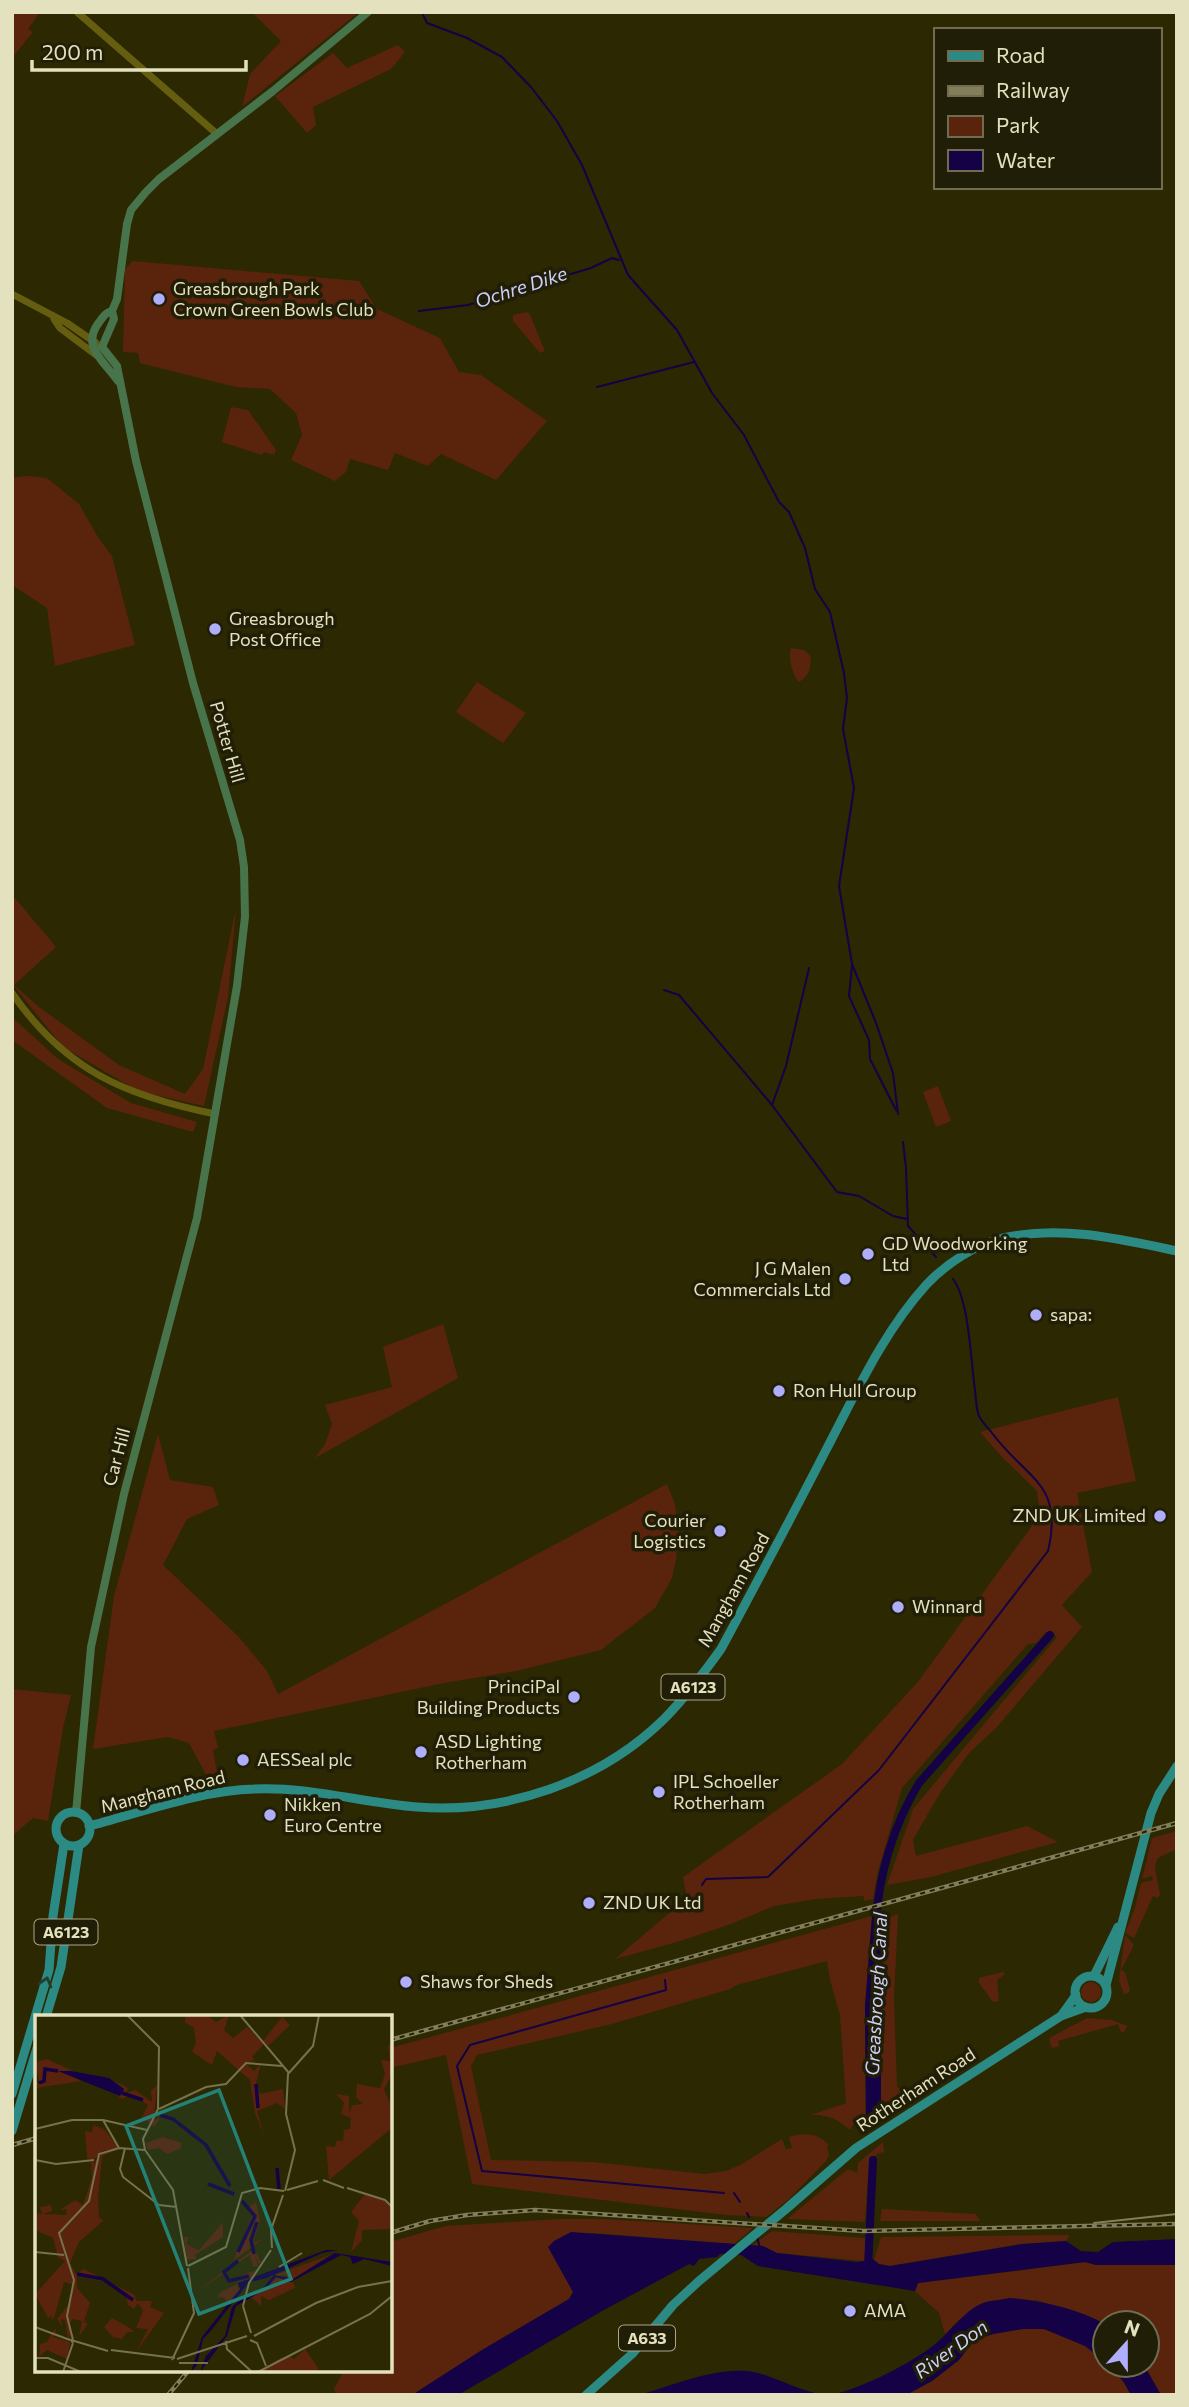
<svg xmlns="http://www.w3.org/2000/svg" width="1189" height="2407" viewBox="0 0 1189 2407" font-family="Commissioner,sans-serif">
	<rect width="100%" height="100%" fill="#2c2802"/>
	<g fill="#59240b">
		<path d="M 12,12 L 40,12 L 28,29 L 33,32 L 12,58 Z"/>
		<path d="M 252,12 L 359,12 L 242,107 L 250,74 L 281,41 Z"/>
		<path d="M 398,45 L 405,52 L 391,69 L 313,107 L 316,125 L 307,133 L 275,96 L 333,53 L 347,68 Z"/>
		<path d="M 133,261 L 359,281 L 377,309 L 440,338 L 459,372 L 481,375 L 547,421 L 496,480 L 441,454 L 428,466 L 395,453 L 388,470 L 350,459 L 346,472 L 335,481 L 291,460 L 302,435 L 296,413 L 270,389 L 236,387 L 140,363 L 138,353 L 123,352 L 125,269 Z"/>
		<path d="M 527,312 L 530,315 L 545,351 L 540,353 L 513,321 L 513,315 Z"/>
		<path d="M 231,407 L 248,410 L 276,450 L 274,455 L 264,452 L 262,455 L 222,442 Z"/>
		<path d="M 27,476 L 47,478 L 79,504 L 99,539 L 112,556 L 135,645 L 55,666 L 47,608 L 12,585 L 12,478 Z"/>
		<path d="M 791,648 L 804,650 L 811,657 C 810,668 810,676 799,682 C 792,674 788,658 791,648 Z"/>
		<path d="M 477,682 L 526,713 L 503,743 L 456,712 Z"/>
		<path d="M 15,898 L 56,947 L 14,985 L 39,1007 L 119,1065 L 185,1094 L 203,1069 L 236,908 L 228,997 L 204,1106 L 138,1091 L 63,1047 L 13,985 L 12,983 L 12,901 Z"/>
		<path d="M 12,1017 L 58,1059 L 131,1103 L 197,1122 L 193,1132 L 107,1108 L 12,1040 Z"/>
		<path d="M 938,1086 L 951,1121 L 936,1127 L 923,1092 Z"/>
		<path d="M 443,1324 L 458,1378 L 315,1458 L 325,1444 L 332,1424 L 325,1405 L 392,1387 L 383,1347 Z"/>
		<path d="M 1118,1397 L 1136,1481 L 1077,1493 L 1092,1572 L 1062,1605 L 1082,1627 L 996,1728 L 969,1753 L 940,1793 L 913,1840 L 916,1856 L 1027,1826 L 1058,1842 L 931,1877 L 887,1885 L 913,1809 L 1057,1637 L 1052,1633 L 1046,1632 L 1036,1643 L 1028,1644 L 902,1788 L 877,1875 L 873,1899 L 864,1901 L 864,1896 L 816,1899 L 774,1906 L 731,1924 L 677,1942 L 615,1959 L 687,1898 L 683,1877 L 842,1764 L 917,1683 L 1040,1515 L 1037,1491 L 1002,1457 L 980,1432 Z"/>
		<path d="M 158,1434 L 170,1480 L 213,1487 L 219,1505 L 187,1519 L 163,1565 L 239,1637 L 267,1671 L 278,1694 L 667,1484 L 675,1504 L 678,1532 L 676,1560 L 672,1578 L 655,1608 L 601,1650 L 516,1671 L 444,1683 L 214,1731 L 218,1748 L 213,1750 L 219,1782 L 210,1782 L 189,1743 L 168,1737 L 93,1749 L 114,1596 Z"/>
		<path d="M 12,1689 L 71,1695 L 63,1728 L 48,1821 L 33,1818 L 12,1836 Z"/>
		<path d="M 1177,1831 L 1177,1849 L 1158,1858 L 1156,1863 L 1155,1869 L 1160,1894 L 1158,1898 L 1153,1896 L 1134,1938 L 1125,1933 L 1134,1911 L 1141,1883 L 1153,1880 L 1152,1876 L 1142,1879 L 1152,1838 Z"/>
		<path d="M 898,1914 L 894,1999 L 897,2087 L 918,2095 L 881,2119 L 881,1967 L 883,1920 Z"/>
		<path d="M 872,1916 L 865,2006 L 866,2128 L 856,2120 L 850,2130 C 838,2119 828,2114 811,2115 L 846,2103 L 840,2015 L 830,1980 L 827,1961 L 737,1985 L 730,1989 L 612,2024 L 477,2055 L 471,2066 L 491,2160 L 593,2162 L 705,2174 L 726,2171 L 742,2164 L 782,2139 L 786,2149 L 792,2148 L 789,2137 C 805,2133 816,2132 829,2145 L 827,2146 L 829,2155 L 826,2161 L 788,2200 L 766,2217 L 726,2215 L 472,2184 L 446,2055 L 390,2068 L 390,2048 Z"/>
		<path d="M 1125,1935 L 1134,1945 L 1121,1970 L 1125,1972 L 1130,1990 L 1128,1993 L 1124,1994 L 1119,1981 Z"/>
		<path d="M 1003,1972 L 1005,1974 L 997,1980 L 999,2001 L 993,2002 L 979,1983 L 979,1978 Z"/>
		<circle cx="1091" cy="1992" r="10"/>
		<path d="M 1087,2018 L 1112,2020 L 1127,2026 L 1124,2032 L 1121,2032 L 1118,2024 L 1058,2041 L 1059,2046 L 1052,2048 L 1049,2039 L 1051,2037 Z"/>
		<path d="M 883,2142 L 884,2152 L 877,2154 L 869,2163 L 865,2222 L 787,2219 L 848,2169 L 857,2173 L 858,2163 Z"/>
		<path d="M 882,2209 L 976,2214 L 980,2221 L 880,2221 Z"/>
		<path d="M 559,2219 L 602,2219 L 753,2228 L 734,2244 L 592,2233 L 549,2247 L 573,2292 L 569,2299 L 482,2350 L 412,2395 L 336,2395 L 334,2389 L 344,2370 L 390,2370 L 390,2242 L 445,2226 Z"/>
		<path d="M 772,2231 L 865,2238 L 865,2261 L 777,2253 L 763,2246 L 753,2245 Z"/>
		<path d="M 1069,2235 L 1066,2241 L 1021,2244 L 890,2266 L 879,2264 L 874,2260 L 881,2237 Z"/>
		<path d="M 1085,2262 L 1096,2265 L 1177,2265 L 1177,2395 L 1161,2395 L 1144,2365 L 1147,2365 L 1147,2323 L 1105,2324 L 1093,2318 L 1036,2300 L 960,2319 L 945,2334 L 939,2313 L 915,2291 L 918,2283 Z"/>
		<path d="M 1023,2329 C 1031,2329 1039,2328 1047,2330 C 1062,2335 1100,2349 1105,2365 L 1108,2365 L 1123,2381 L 1131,2395 L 906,2395 L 932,2381 L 959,2360 L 974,2340 L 993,2334 Z"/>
	</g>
	<g fill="#140146">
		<path d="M 879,1913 L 883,1920 L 881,1967 L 881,2119 L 866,2128 L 865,2006 L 872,1916 Z"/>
		<path d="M 571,2232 L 763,2246 L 777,2253 L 857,2262 L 865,2261 L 869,2256 L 879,2264 L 890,2266 L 1022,2244 L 1066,2241 L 1081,2251 L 1098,2252 L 1113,2242 L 1177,2239 L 1177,2265 L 1096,2265 L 1085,2262 L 918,2283 L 915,2291 L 758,2266 L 741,2255 L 720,2254 L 717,2257 L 699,2259 L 694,2266 L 689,2264 L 602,2311 L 458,2395 L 412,2395 L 482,2350 L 569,2299 L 573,2292 L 548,2247 L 554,2241 Z"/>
		<path d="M 1009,2298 C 1039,2300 1078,2309 1105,2324 L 1105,2362 L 1085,2346 L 1044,2329 L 1023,2329 L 993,2334 L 974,2340 L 959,2360 L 932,2381 L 906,2395 L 638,2395 C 672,2386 711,2368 747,2371 C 775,2374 808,2398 834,2394 C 863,2388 911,2363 934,2345 C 951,2332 963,2311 983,2303 C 991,2300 1001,2300 1009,2298 Z"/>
		<path d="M 1108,2365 L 1144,2365 L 1161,2395 L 1131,2395 L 1123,2381 Z"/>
	</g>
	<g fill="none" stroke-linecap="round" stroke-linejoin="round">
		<g stroke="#140146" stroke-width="2">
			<path d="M 423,15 L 427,23 L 467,38 L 502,57 L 531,87 L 557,121 L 582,165 L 628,275 L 677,330 L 712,393 L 744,435 L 779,502 L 789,512 L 805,548 L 815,589 L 830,612 L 844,673 L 847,698 L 843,729 L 854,788 L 839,886 L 852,964 L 876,1023 L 893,1073 L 898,1114"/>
			<path d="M 419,311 L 468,305 L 591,268 L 612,258 L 619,260"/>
			<path d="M 597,387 L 694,362"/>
			<path d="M 852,966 L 849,996 L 869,1040 L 870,1059 L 896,1110"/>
			<path d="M 664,990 L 679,995 L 772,1105 L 837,1192 L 859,1196 L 893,1216 L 907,1219"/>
			<path d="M 772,1105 L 786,1066 L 809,968"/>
			<path d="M 903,1142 L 906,1168 L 908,1226 L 936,1257"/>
			<path d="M 702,1885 L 706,1879 L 768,1877 L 879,1770 L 1048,1551 C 1064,1483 1027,1480 992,1433 C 988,1428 982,1422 979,1416 C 976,1409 976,1398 975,1390 C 971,1363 969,1299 953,1279"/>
			<path d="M 665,1980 L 666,1990 L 470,2045 L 457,2066 L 482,2171 L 724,2193"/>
			<path d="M 734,2193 L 740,2202"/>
			<path d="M 747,2213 L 749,2217"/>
			<path d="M 757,2237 L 760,2248"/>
		</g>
		<g stroke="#140146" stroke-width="8">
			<path d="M 876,1924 C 878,1876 894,1824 919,1783 L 1050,1635"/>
			<path d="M 868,2266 L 873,2160"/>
		</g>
		<g stroke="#655e11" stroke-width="7">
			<path d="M 77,12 L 217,134"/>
			<path d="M 12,294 L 67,323 L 96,343"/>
			<path d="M 54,319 L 60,328 L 96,355"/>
			<path d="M 12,993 C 66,1071 126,1096 215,1114"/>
		</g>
		<g stroke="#48744b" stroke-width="8">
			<path d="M 112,311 C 105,313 104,316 100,321 C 80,346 103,360 118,381"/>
			<path d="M 102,347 L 114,319 L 112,311 L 117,299 L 127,224 L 131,210 L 146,192 L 159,179 L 273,91 L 368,12"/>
			<path d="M 76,1813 L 91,1647 L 124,1494 L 197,1218 L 237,986 L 245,917 L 244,867 L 240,840 L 193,683 L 136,461 L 117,366 L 102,347"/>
		</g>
		<g stroke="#2c8a84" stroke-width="9">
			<circle cx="73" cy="1829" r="17"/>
			<path d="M 89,1826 C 139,1813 203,1790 254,1789 C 308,1786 363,1803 417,1807 C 505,1814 600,1782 664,1719 C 685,1698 703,1674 721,1649 C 756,1584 791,1518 825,1452 C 855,1395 883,1332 927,1284 C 947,1263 975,1245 1003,1238 C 1061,1225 1120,1239 1177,1251"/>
			<path d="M 1094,1976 L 1118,1927"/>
			<circle cx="1091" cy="1992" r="16"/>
			<path d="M 1106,1985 L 1151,1813 L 1159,1794 L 1177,1766"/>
			<path d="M 1061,2016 L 1076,1995"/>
			<path d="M 46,2017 L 61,1967 L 79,1845"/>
			<path d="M 12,2094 L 49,1970 L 53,1916 L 64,1844"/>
			<path d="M 12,2131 L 37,2048"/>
			<path d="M 586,2395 L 632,2354 L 673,2305 L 699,2281 L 786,2209 L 856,2148 L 1061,2016 L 1086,2007"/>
		</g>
		<path stroke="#817e59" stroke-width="2" d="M 1094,2223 L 1177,2214"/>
		<g stroke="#817e59" stroke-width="4.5">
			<g id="rail">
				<path d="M 390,2040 L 1177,1823"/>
				<path d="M 12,2145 L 37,2138"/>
				<path d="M 390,2233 L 430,2221 L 467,2215 L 535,2210 L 863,2231 L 1177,2224"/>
				<path d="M 168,2395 L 189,2370"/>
			</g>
		</g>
		<use href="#rail" stroke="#211e08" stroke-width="2" stroke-dasharray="5" stroke-linecap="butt"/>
	</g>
	<defs><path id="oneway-chevron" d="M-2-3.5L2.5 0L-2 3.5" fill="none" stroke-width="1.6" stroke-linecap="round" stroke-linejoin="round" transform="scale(1.75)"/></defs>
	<use stroke="#243e2d" href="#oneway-chevron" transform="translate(46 1982) rotate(-74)"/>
	<g fill="#aeaefb" stroke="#211e08" stroke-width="2.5">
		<circle cx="159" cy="299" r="7"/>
		<circle cx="215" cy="629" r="7"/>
		<circle cx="868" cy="1254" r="7"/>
		<circle cx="845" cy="1279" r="7"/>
		<circle cx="1036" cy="1315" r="7"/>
		<circle cx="779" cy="1391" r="7"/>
		<circle cx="1160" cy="1516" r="7"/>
		<circle cx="720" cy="1531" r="7"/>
		<circle cx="898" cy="1607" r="7"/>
		<circle cx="574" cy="1697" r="7"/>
		<circle cx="421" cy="1752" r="7"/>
		<circle cx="243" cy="1760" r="7"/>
		<circle cx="659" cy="1792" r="7"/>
		<circle cx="270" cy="1815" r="7"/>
		<circle cx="589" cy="1903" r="7"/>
		<circle cx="406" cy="1982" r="7"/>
		<circle cx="850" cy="2311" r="7"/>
	</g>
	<g text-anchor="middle" stroke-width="7" stroke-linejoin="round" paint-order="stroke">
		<g fill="#211e08" stroke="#aaa687" stroke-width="2">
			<rect x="661.5" y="1674.5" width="63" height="25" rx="5"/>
			<rect x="34.5" y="1919.5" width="63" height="25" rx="5"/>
			<rect x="619" y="2325.5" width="56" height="25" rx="5"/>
		</g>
		<g font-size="16" font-weight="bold" fill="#e4e1be">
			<text x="693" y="1693">A6123</text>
			<text x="66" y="1938">A6123</text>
			<text x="647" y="2344">A633</text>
		</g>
		<g font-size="18" fill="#e4e1be" stroke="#211e08" text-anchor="start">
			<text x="173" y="295">Greasbrough Park<tspan x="173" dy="21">Crown Green Bowls Club</tspan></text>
			<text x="229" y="625">Greasbrough<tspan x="229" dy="21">Post Office</tspan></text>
			<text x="882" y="1250">GD Woodworking<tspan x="882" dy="21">Ltd</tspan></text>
			<text x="831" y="1275" text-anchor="end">J G Malen<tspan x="831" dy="21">Commercials Ltd</tspan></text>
			<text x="1050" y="1321">sapa:</text>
			<text x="793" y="1397">Ron Hull Group</text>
			<text x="1146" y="1522" text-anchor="end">ZND UK Limited</text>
			<text x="706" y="1527" text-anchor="end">Courier<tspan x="706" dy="21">Logistics</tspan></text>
			<text x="912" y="1613">Winnard</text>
			<text x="560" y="1693" text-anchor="end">PrinciPal<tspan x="560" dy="21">Building Products</tspan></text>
			<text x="435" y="1748">ASD Lighting<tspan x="435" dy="21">Rotherham</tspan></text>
			<text x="257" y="1766">AESSeal plc</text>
			<text x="673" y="1788">IPL Schoeller<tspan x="673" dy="21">Rotherham</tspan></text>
			<text x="284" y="1811">Nikken<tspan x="284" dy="21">Euro Centre</tspan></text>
			<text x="603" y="1909">ZND UK Ltd</text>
			<text x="420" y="1988">Shaws for Sheds</text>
			<text x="864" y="2317">AMA</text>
		</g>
		<g font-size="18" fill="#e4e1be" stroke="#211e08">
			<text transform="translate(227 742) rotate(74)" y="6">Potter Hill</text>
			<text transform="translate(117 1457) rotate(-75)" y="6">Car Hill</text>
			<text transform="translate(734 1590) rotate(-61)" y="6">Mangham Road</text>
			<text transform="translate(163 1792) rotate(-14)" y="6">Mangham Road</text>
			<text transform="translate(916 2090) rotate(-33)" y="6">Rotherham Road</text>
		</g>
		<g font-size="19" font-style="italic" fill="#ced0fa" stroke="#211e08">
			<text transform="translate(521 287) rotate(-18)" y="7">Ochre Dike</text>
			<text transform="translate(876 1994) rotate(-87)" y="7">Greasbrough Canal</text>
			<text transform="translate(951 2349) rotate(-36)" y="7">River Don</text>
		</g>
	</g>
	<g transform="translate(35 2015)">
		<rect width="357" height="357" fill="#2c2802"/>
		<path d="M 150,0 L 172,0 L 181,7 L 194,0 L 189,15 L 198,23 L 212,12 L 229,29 L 217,42 L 220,45 L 210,48 L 219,56 L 226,49 L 221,67 L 225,79 L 248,74 L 250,94 L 242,88 L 222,96 L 229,121 L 220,98 L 215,65 L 182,36 L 177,50 L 157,37 L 161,28 L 159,13 L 150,7 ZM 247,2 L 255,10 L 233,31 L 228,26 ZM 353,30 L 357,30 L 357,59 L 349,74 L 357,93 L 357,113 L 294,165 L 291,131 L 300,132 L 301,126 L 308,126 L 309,115 L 315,114 L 316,103 L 306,99 L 309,88 L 301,79 L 314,81 L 314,99 L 317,90 L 328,89 L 321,82 L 322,69 L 345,73 L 350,59 L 346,45 L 355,46 ZM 12,44 L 40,57 L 33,57 L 46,66 L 2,73 L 0,66 L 4,69 L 9,68 L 4,66 L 0,47 ZM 77,65 L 93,73 L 91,78 L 100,75 L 117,87 L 116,76 L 122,70 L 119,105 L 125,103 L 119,112 L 107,102 L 113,90 L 96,79 L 87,84 L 80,79 L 85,81 L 89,74 ZM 58,110 L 69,114 L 84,133 L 67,136 L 59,145 L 52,143 L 50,116 L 57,117 ZM 128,122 L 147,128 L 145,134 L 132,139 L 124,133 L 113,135 L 110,128 ZM 85,134 L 67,141 L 63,183 L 64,203 L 69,205 L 44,227 L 35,248 L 41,259 L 49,254 L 100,280 L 101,286 L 117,286 L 115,292 L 129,298 L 101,337 L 113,314 L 101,313 L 108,296 L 103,288 L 99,294 L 93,290 L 91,279 L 71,267 L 42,261 L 42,273 L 55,288 L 49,306 L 53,309 L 44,321 L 47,306 L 37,304 L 35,308 L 35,317 L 46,328 L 36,319 L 33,324 L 30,305 L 26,304 L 27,311 L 22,304 L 33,290 L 33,296 L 39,270 L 29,267 L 19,303 L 15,306 L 18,301 L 13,303 L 0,279 L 30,246 L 23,242 L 18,223 L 0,215 L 0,198 L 7,199 L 5,192 L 16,190 L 17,196 L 8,199 L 31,200 L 32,194 L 25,195 L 40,185 L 48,190 L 57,163 L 56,145 L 59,148 L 67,137 ZM 330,179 L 350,186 L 357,194 L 357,214 L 327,215 L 327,225 L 316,237 L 324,206 L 316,197 ZM 221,187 L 225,206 L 218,228 L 229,223 L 198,246 L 218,198 L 211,194 ZM 188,207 L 188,222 L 160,240 L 162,244 L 151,245 L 149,222 L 154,222 L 151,229 L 164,235 ZM 219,234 L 226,247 L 224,250 L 219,238 L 223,251 L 218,252 L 215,240 L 190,257 L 195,265 L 221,255 L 216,264 L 202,270 L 205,274 L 192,291 L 190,283 L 182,282 L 186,277 L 214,263 L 194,268 L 188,259 L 158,279 ZM 295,240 L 258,264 L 249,260 L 232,263 ZM 243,262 L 258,267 L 260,273 L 234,285 L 226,281 L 226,291 L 216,282 L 210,286 ZM 77,303 L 95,313 L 99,317 L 92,317 L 87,324 L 78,322 L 69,312 ZM 20,313 L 21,316 L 18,322 L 35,327 L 32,344 L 12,335 L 4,342 L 5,329 L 12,327 ZM 270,334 L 284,354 L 279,357 L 224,357 L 244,344 L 254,340 L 259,344 Z" fill="#59240b"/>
		<path d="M 23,56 L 36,56 L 74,63 L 89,74 L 85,81 ZM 291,235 L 303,235 L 287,238 L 232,263 L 214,267 L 174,318 L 168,324 L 162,350 L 156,357 L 167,322 L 205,274 L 203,268 ZM 300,238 L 357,247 L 357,251 L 329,244 L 318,249 L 315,242 L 306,240 L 256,267 L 241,262 L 231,274 L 201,291 L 192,321 L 165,357 L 171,341 L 190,321 L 197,292 L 204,286 L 228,273 L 239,260 L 258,264 Z" fill="#140146"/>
		<path fill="none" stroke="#140146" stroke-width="3.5" d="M 4,68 L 9,66 L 10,54 L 23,56M 221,69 L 223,93M 87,78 L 108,85M 125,100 L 138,104 L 171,130 L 195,171M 242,153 L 244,174M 173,169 L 199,179M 203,237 L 220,201 L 207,186M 219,239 L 216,225 L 222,207M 203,246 L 189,257 L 194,266 L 214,261M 42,259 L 68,264 L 98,285"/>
		<path fill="none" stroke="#76724d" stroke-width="2" d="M 92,0 L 124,32 L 123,94 L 108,124 L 110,135M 205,0 L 254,58M 124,94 L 171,72 L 191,69 L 211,48 L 247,51M 68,105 L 84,133M 0,114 L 37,105 L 68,105 L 112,115M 90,133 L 85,154 L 88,162 L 124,190 L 142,192M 110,135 L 138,175 L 152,251M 0,145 L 21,149 L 59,145M 288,165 L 309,173M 312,173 L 350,185 L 357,192M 252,175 L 283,166M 250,176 L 260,135 L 251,99 L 253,59 L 278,31 L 284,0M 237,233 L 236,215 L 248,180M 0,237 L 29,240M 153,251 L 191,232 L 207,178 L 225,173 L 249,176M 244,252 L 267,238M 208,291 L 214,268 L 236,235M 208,291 L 216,318M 0,312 L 35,325M 219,321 L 281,288 L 323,272 L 357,266M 38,325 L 32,301 L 39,265 L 24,218 L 54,186 L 64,139 L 84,133 L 110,135M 215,325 L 222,328 L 231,351M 191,326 L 192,334 L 217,357M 38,328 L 36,325 L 73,336M 76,335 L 140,343M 0,343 L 13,343 L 46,357M 142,344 L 212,321M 137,345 L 159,298 L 153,253M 144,348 L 173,348M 28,357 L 38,328M 223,357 L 335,299 L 357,281"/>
		<path fill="#248176" fill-opacity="0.15" stroke="#248176" stroke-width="3.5" d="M 184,75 L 256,264 L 164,299 L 91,111 Z"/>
		<rect width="357" height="357" fill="none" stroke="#e4e1be" stroke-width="3.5"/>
	</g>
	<rect width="1189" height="2407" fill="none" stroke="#e4e1be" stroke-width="28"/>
	<rect x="934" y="28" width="228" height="161" fill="#211e08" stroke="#6f6c51" stroke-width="2"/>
	<rect x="948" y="51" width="35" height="10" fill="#2c8a84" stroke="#6f6c51" stroke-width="2"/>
	<text x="996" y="63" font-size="21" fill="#e4e1be">Road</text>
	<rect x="948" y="86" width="35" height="10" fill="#817e59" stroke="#6f6c51" stroke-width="2"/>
	<text x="996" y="98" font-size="21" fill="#e4e1be">Railway</text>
	<rect x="948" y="116" width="35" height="21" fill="#59240b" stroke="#6f6c51" stroke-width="2"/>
	<text x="996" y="133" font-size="21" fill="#e4e1be">Park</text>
	<rect x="948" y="150" width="35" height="21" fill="#140146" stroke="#6f6c51" stroke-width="2"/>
	<text x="996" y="168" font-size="21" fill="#e4e1be">Water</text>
	<g transform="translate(1126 2344) rotate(21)"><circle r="33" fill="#211e08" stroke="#6f6c51" stroke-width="2"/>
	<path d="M0-5L12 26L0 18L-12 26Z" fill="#aeaefb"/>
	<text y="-10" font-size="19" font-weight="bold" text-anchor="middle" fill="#e4e1be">N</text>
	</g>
	<path d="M32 60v10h214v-10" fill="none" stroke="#e4e1be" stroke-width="3.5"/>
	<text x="42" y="60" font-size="21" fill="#e4e1be" stroke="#211e08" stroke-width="5" paint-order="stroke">200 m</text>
</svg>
